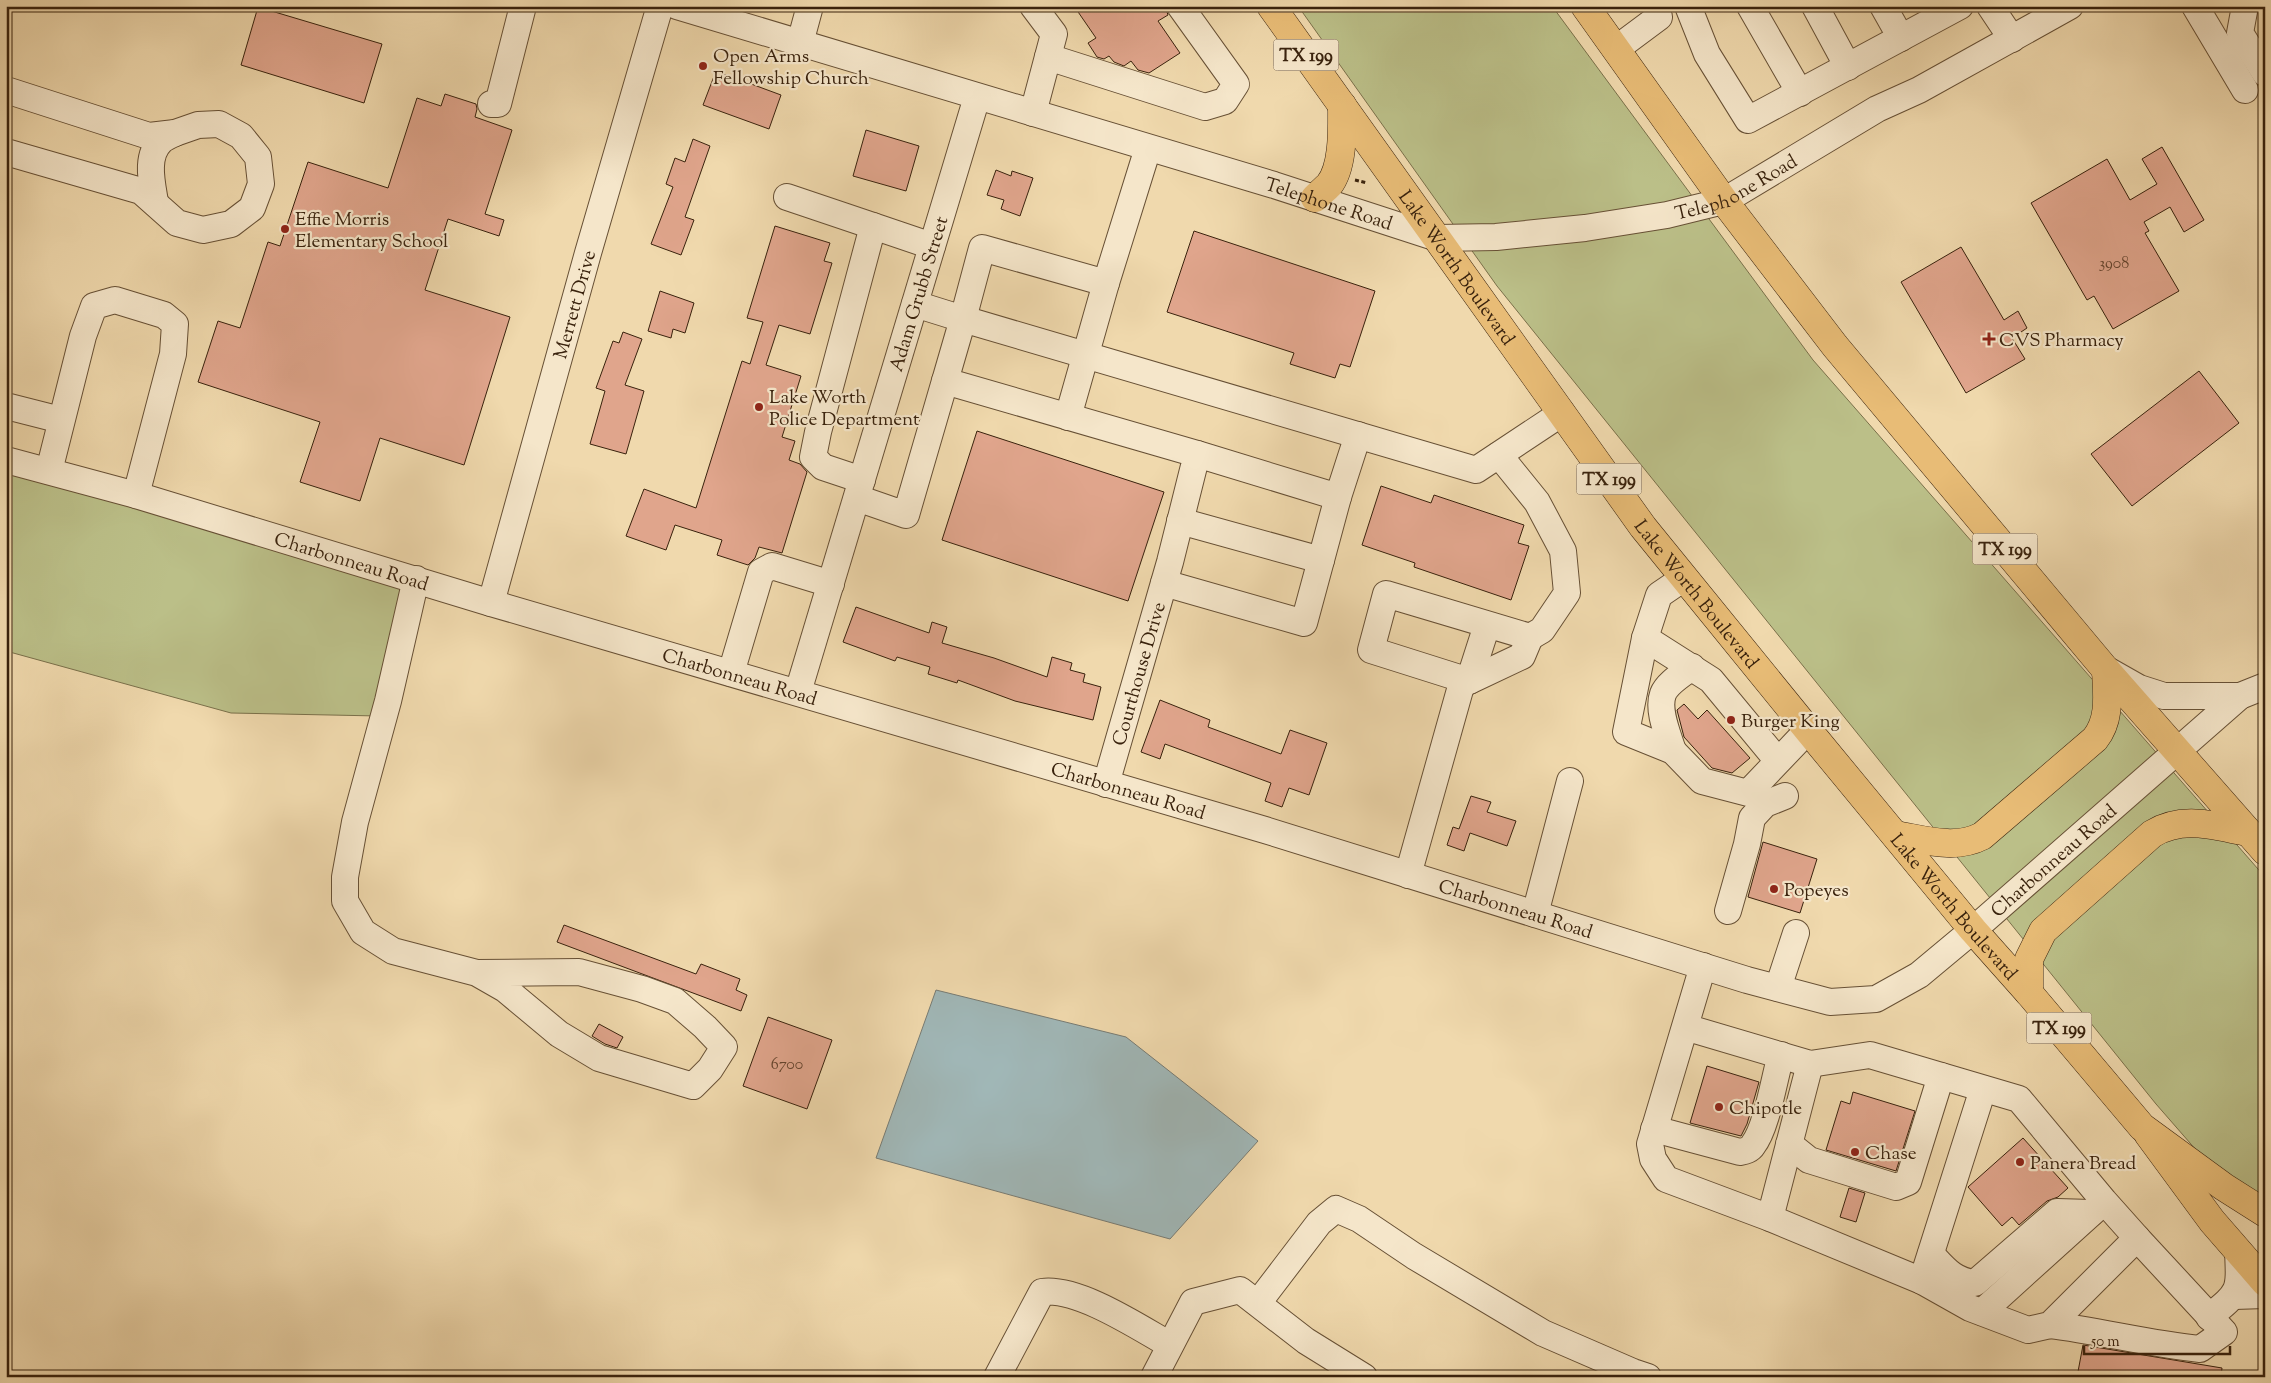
<svg xmlns="http://www.w3.org/2000/svg" width="2271" height="1383" viewBox="0 0 2271 1383" font-family="'Sorts Mill Goudy',serif">
	<rect width="100%" height="100%" fill="#f0d9ad"/>
	<filter id="stains"><feTurbulence type="fractalNoise" baseFrequency=".004" numOctaves="4"/><feColorMatrix values="0 0 0 0 .2 0 0 0 0 .09 0 0 0 0 .02 0 0 0 .5 -.17"/></filter>
	<radialGradient id="worn" r=".72"><stop offset=".6" stop-color="#630" stop-opacity="0"/><stop offset="1" stop-color="#630" stop-opacity=".3"/></radialGradient>
	<g fill="#bbbf88" stroke="#7a704a">
		<path d="M 1298,6 L 1552,6 L 1813,360 L 2265,877 L 2265,1229 L 2156,1104 L 1497,286 Z"/>
		<path d="M 6,459 L 416,579 L 379,716 L 231,713 L 6,651 Z"/>
	</g>
	<path fill="#a0b7b7" stroke="#777b73" d="M 936,990 L 1126,1037 L 1258,1141 L 1170,1239 L 876,1158 Z"/>
	<g fill="#e0a58c" stroke="#39220d">
		<path d="M 1074,6 L 1165,6 L 1168,15 L 1158,21 L 1180,53 L 1149,73 L 1138,70 L 1131,61 L 1124,66 L 1114,62 L 1109,56 L 1104,59 L 1097,57 L 1088,43 L 1096,38 Z"/>
		<path d="M 258,7 L 382,44 L 364,103 L 241,65 Z"/>
		<path d="M 716,71 L 781,95 L 769,129 L 703,105 Z"/>
		<path d="M 445,94 L 476,104 L 477,109 L 475,117 L 512,130 L 485,214 L 504,220 L 499,236 L 448,219 L 425,290 L 510,317 L 464,465 L 380,438 L 360,501 L 300,482 L 320,422 L 198,382 L 218,321 L 240,328 L 268,242 L 280,246 L 308,162 L 388,188 L 417,98 L 441,106 Z"/>
		<path d="M 866,130 L 919,146 L 906,191 L 853,176 Z"/>
		<path d="M 693,139 L 710,146 L 685,217 L 694,220 L 681,255 L 651,244 L 673,187 L 666,184 L 675,158 L 685,162 Z"/>
		<path d="M 2162,147 L 2204,220 L 2184,232 L 2170,207 L 2144,222 L 2149,231 L 2145,233 L 2179,291 L 2113,329 L 2094,296 L 2087,300 L 2031,203 L 2107,159 L 2130,200 L 2157,184 L 2142,159 Z"/>
		<path d="M 996,170 L 1011,176 L 1012,171 L 1033,178 L 1020,216 L 1001,209 L 1004,200 L 987,195 Z"/>
		<path d="M 775,226 L 830,243 L 824,261 L 832,263 L 810,334 L 779,325 L 766,365 L 801,376 L 782,437 L 795,441 L 789,460 L 800,464 L 807,472 L 782,553 L 759,547 L 755,558 L 748,565 L 717,555 L 722,540 L 675,525 L 666,550 L 626,536 L 644,489 L 696,508 L 742,361 L 750,364 L 763,322 L 747,318 Z"/>
		<path d="M 1194,231 L 1375,291 L 1350,367 L 1340,364 L 1335,378 L 1290,364 L 1294,353 L 1167,312 Z"/>
		<path d="M 1961,247 L 2004,320 L 2018,311 L 2027,328 L 2012,338 L 2025,359 L 1966,393 L 1901,282 Z"/>
		<path d="M 660,291 L 694,303 L 685,333 L 673,329 L 671,338 L 648,331 Z"/>
		<path d="M 623,332 L 642,339 L 625,385 L 644,391 L 626,454 L 590,444 L 605,391 L 596,388 L 613,341 L 619,343 Z"/>
		<path d="M 2199,371 L 2239,423 L 2132,506 L 2091,454 Z"/>
		<path d="M 977,431 L 1164,492 L 1128,601 L 942,540 Z"/>
		<path d="M 1381,486 L 1431,503 L 1434,495 L 1524,525 L 1518,543 L 1529,546 L 1511,600 L 1414,567 L 1415,563 L 1362,545 Z"/>
		<path d="M 856,607 L 929,633 L 932,622 L 947,627 L 942,643 L 994,658 L 1047,677 L 1052,657 L 1072,663 L 1070,670 L 1085,674 L 1083,682 L 1101,687 L 1093,720 L 1015,701 L 958,680 L 957,683 L 928,674 L 930,667 L 897,657 L 895,661 L 843,642 Z"/>
		<path d="M 1160,700 L 1210,720 L 1208,727 L 1281,754 L 1290,730 L 1327,743 L 1309,795 L 1289,788 L 1282,807 L 1265,801 L 1271,783 L 1165,744 L 1160,759 L 1141,752 Z"/>
		<path d="M 1684,704 L 1698,719 L 1707,710 L 1750,758 L 1732,773 L 1712,768 L 1684,737 L 1677,710 Z"/>
		<path d="M 1471,796 L 1491,802 L 1487,812 L 1516,821 L 1507,846 L 1470,833 L 1464,851 L 1447,845 L 1453,827 L 1459,829 Z"/>
		<path d="M 1763,842 L 1817,859 L 1800,913 L 1748,897 Z"/>
		<path d="M 564,925 L 696,974 L 701,964 L 740,979 L 736,990 L 747,995 L 741,1011 L 557,942 Z"/>
		<path d="M 768,1017 L 832,1040 L 807,1109 L 743,1086 Z"/>
		<path d="M 599,1024 L 623,1037 L 617,1048 L 605,1044 L 592,1036 Z"/>
		<path d="M 1707,1066 L 1759,1082 L 1747,1124 L 1741,1136 L 1690,1123 Z"/>
		<path d="M 1853,1092 L 1915,1111 L 1896,1171 L 1826,1150 L 1841,1101 L 1850,1104 Z"/>
		<path d="M 2023,1138 L 2068,1188 L 2058,1197 L 2047,1201 L 2019,1225 L 2012,1217 L 2002,1226 L 1968,1187 Z"/>
		<path d="M 1849,1188 L 1865,1193 L 1856,1222 L 1840,1217 Z"/>
		<path d="M 2083,1345 L 2222,1368 L 2221,1377 L 2077,1377 Z"/>
	</g>
	<g fill="none" stroke-linecap="round" stroke-linejoin="round">
		<g stroke="#675035" stroke-width="28">
			<g id="minor">
				<path id="s1" d="M 677,6 L 1274,185 L 1437,238 L 1496,237 L 1585,228 L 1667,215 L 1724,201 L 1877,109 L 1919,90 L 2070,6"/>
				<path d="M 1688,6 L 1707,54 L 1748,120 L 1960,6"/>
				<path d="M 1750,6 L 1800,93"/>
				<path d="M 1815,6 L 1848,67"/>
				<path d="M 1883,6 L 1901,38"/>
				<path d="M 1990,6 L 2012,39"/>
				<path d="M 2195,6 L 2245,90"/>
				<path d="M 2245,6 L 2240,33 L 2265,73"/>
				<path d="M 800,43 L 810,6"/>
				<path d="M 1616,49 L 1659,17"/>
				<path d="M 1048,57 L 1205,107 L 1225,101 L 1236,84 L 1180,6"/>
				<path d="M 6,90 L 149,136 L 175,133 L 198,125 L 219,124 L 241,136 L 258,157 L 261,184 L 252,208 L 231,224 L 203,230 L 177,223 L 141,191 L 6,152"/>
				<path d="M 491,104 L 498,104 L 523,6"/>
				<path d="M 1033,113 L 1054,34 L 1033,6"/>
				<path d="M 787,197 L 873,226"/>
				<path d="M 155,202 C 152,183 145,156 161,141 C 164,138 171,135 175,133"/>
				<path d="M 915,304 L 963,319 L 982,248 L 1106,283 L 1148,148"/>
				<path d="M 6,406 L 61,420"/>
				<path d="M 1068,417 L 1106,283"/>
				<path d="M 1197,454 L 1338,497 L 1358,435"/>
				<path id="s2" d="M 6,460 L 136,495 L 491,603 L 1265,830 L 1747,980 L 1830,1002 L 1876,999 L 1919,975 L 1973,930 L 2240,696 L 2265,686"/>
				<path d="M 49,471 L 83,336 L 94,306 L 115,300 L 164,315 L 175,324 L 173,354 L 136,495"/>
				<path d="M 862,480 L 823,467 L 813,457 L 818,432 L 873,226 L 932,246"/>
				<path d="M 857,498 L 906,515 L 945,381"/>
				<path d="M 1180,521 L 1321,560"/>
				<path d="M 416,579 L 388,701 L 355,822 L 345,877 L 345,901 L 363,932 L 393,951 L 477,973 L 505,989 L 559,1034 L 599,1058 L 693,1086 L 710,1069 L 724,1047 L 705,1027 L 675,1001 L 642,989 L 579,972 L 477,973"/>
				<path d="M 1164,583 L 1304,623 L 1338,497"/>
				<path id="s3" d="M 491,603 L 588,253 L 660,6"/>
				<path d="M 1487,625 L 1469,681 L 1371,650 L 1386,594 L 1530,637 L 1542,630 L 1567,593 L 1563,551 L 1537,502 L 1499,455"/>
				<path d="M 1645,638 L 1659,595 L 1684,578"/>
				<path d="M 2109,671 L 2139,688 L 2164,696 L 2240,696"/>
				<path d="M 731,673 L 761,572 L 772,566 L 831,584"/>
				<path d="M 1469,681 L 1522,656 L 1530,637"/>
				<path id="s4" d="M 798,692 L 977,97"/>
				<path d="M 1673,751 C 1668,735 1657,710 1663,694 C 1667,683 1683,674 1692,667"/>
				<path d="M 1778,761 L 1711,680 L 1645,638 L 1626,732 L 1673,751 L 1702,781 L 1748,793 L 1808,730"/>
				<path id="s5" d="M 1106,784 L 1170,562 L 1197,454 L 945,381 L 963,319 L 1476,470 L 1562,413"/>
				<path d="M 1408,875 L 1463,679"/>
				<path d="M 1728,911 L 1747,844 L 1752,818 L 1765,804 L 1785,796"/>
				<path d="M 1535,914 L 1570,781"/>
				<path d="M 1778,988 L 1796,933"/>
				<path d="M 1685,1027 L 1810,1064 L 1870,1055 L 2019,1099 L 2104,1201 L 2137,1238 L 2050,1325 L 2028,1330 L 1970,1308 L 1922,1281 L 1770,1218 L 1666,1179 L 1653,1159 L 1650,1144 L 1703,966"/>
				<path d="M 1654,1129 L 1740,1152 C 1745,1151 1750,1150 1753,1145 C 1767,1127 1774,1079 1781,1055"/>
				<path d="M 1789,1144 L 1809,1160 L 1896,1187 L 1908,1182 L 1941,1076"/>
				<path d="M 1770,1218 L 1810,1064"/>
				<path d="M 1931,1254 C 1945,1269 1954,1281 1975,1283 L 2057,1212 L 2091,1213"/>
				<path d="M 1922,1281 L 1983,1089"/>
				<path d="M 2234,1296 L 2265,1295"/>
				<path d="M 1258,1303 L 1319,1223 L 1336,1209 L 1359,1219 L 1414,1256 L 1543,1333 L 1633,1372 L 1648,1377"/>
				<path d="M 1982,1312 L 2098,1207"/>
				<path d="M 2209,1317 C 2240,1292 2240,1292 2238,1251"/>
				<path d="M 2050,1325 C 2100,1331 2149,1344 2200,1349 L 2224,1332 L 2137,1238"/>
				<path d="M 997,1377 L 1042,1292 C 1078,1287 1138,1327 1170,1345"/>
				<path d="M 1154,1377 L 1193,1302 L 1240,1290 L 1306,1341 L 1364,1377"/>
			</g>
		</g>
		<g stroke="#39220d" stroke-width="29">
			<path id="major" d="M 2148,1134 L 2212,1221 L 2265,1282"/>
		</g>
		<g stroke="#39220d" stroke-width="29">
			<g id="highway">
				<path id="s6" d="M 1271,6 L 1643,527 L 1808,730 L 1973,930 L 2029,993 L 2142,1127 L 2224,1187 L 2265,1213"/>
				<path d="M 1585,6 L 1724,201 L 1835,346 L 2106,670 L 2265,851"/>
				<path d="M 1315,198 C 1319,194 1325,189 1329,185 C 1344,166 1342,127 1342,105"/>
				<path d="M 1896,835 C 1925,840 1955,850 1982,836 L 2095,739 C 2111,719 2107,694 2106,670"/>
				<path d="M 2029,993 L 2029,959 L 2043,931 L 2152,834 C 2183,815 2214,826 2248,832"/>
			</g>
		</g>
		<path stroke="#39220d" stroke-width="3" stroke-dasharray="4 2.5" stroke-linecap="butt" d="M 1355,180 L 1367,183"/>
		<use href="#minor" stroke="#f5e6ca" stroke-width="26"/>
		<use href="#major" stroke="#e8bc76" stroke-width="28"/>
		<use href="#highway" stroke="#e8bc76" stroke-width="28"/>
	</g>
	<g fill="#8f2418" stroke="#f5e6ca" stroke-width="2">
		<circle cx="703" cy="66" r="5"/>
		<circle cx="285" cy="229" r="5"/>
		<path d="M1986.5 331.5h5v5h5v5h-5v5h-5v-5h-5v-5h5z"/>
		<circle cx="759" cy="407" r="5"/>
		<circle cx="1731" cy="720" r="5"/>
		<circle cx="1774" cy="889" r="5"/>
		<circle cx="1719" cy="1107" r="5"/>
		<circle cx="1855" cy="1152" r="5"/>
		<circle cx="2020" cy="1162" r="5"/>
	</g>
	<g text-anchor="middle" stroke-width="4.5" stroke-linejoin="round" paint-order="stroke">
		<g font-size="16" fill="#63432d">
			<text x="2114" y="268">3908</text>
			<text x="787" y="1069">6700</text>
		</g>
		<g fill="#f5e6ca" stroke="#715d46" stroke-width="1">
			<rect x="1273.5" y="39.5" width="65" height="31" rx="4"/>
			<rect x="1576.5" y="463.5" width="65" height="31" rx="4"/>
			<rect x="1972.5" y="533.5" width="65" height="31" rx="4"/>
			<rect x="2026.5" y="1012.5" width="65" height="31" rx="4"/>
		</g>
		<g font-size="18" font-weight="bold" fill="#39220d">
			<text x="1306" y="61">TX 199</text>
			<text x="1609" y="485">TX 199</text>
			<text x="2005" y="555">TX 199</text>
			<text x="2059" y="1034">TX 199</text>
		</g>
		<g font-size="19" fill="#39220d" stroke="#f5e6ca" text-anchor="start">
			<text x="713" y="62">Open Arms<tspan x="713" dy="22">Fellowship Church</tspan></text>
			<text x="295" y="225">Effie Morris<tspan x="295" dy="22">Elementary School</tspan></text>
			<text x="1999" y="346">CVS Pharmacy</text>
			<text x="769" y="403">Lake Worth<tspan x="769" dy="22">Police Department</tspan></text>
			<text x="1741" y="727">Burger King</text>
			<text x="1784" y="896">Popeyes</text>
			<text x="1729" y="1114">Chipotle</text>
			<text x="1865" y="1159">Chase</text>
			<text x="2030" y="1169">Panera Bread</text>
		</g>
		<g font-size="19" fill="#39220d" stroke="#f5e6ca">
			<text dy="7" stroke="none"><textPath href="#s1" startOffset="1101">Telephone Road</textPath></text>
			<text dy="7" stroke="none"><textPath href="#s1" startOffset="681">Telephone Road</textPath></text>
			<text dy="7" stroke="none"><textPath href="#s6" startOffset="321">Lake Worth Boulevard</textPath></text>
			<text dy="7" stroke="none"><textPath href="#s4" startOffset="416">Adam Grubb Street</textPath></text>
			<text dy="7" stroke="none"><textPath href="#s3" startOffset="310">Merrett Drive</textPath></text>
			<text dy="7" stroke="none"><textPath href="#s2" startOffset="360">Charbonneau Road</textPath></text>
			<text dy="7" stroke="none"><textPath href="#s6" startOffset="726">Lake Worth Boulevard</textPath></text>
			<text dy="7" stroke="none"><textPath href="#s5" startOffset="115">Courthouse Drive</textPath></text>
			<text dy="7" stroke="none"><textPath href="#s2" startOffset="765">Charbonneau Road</textPath></text>
			<text dy="7" stroke="none"><textPath href="#s2" startOffset="1170">Charbonneau Road</textPath></text>
			<text dy="7" stroke="none"><textPath href="#s2" startOffset="2175">Charbonneau Road</textPath></text>
			<text dy="7" stroke="none"><textPath href="#s6" startOffset="1131">Lake Worth Boulevard</textPath></text>
			<text dy="7" stroke="none"><textPath href="#s2" startOffset="1575">Charbonneau Road</textPath></text>
		</g>
	</g>
	<rect width="2271" height="1383" fill="none" stroke="#f0d9ad" stroke-width="25"/>
	<rect x="8" y="8" width="2256" height="1368" fill="none" stroke="#39220d" stroke-width="2.5"/>
	<rect x="12" y="12" width="2246" height="1358" fill="none" stroke="#39220d"/>
	<path d="M2084 1346v8h146v-8" fill="none" stroke="#39220d" stroke-width="2.5"/>
	<text x="2091" y="1346" font-size="15" fill="#39220d" stroke="#f5e6ca" stroke-width="4" paint-order="stroke">50 m</text>
	<rect width="100%" height="100%" filter="url(#stains)"/>
	<rect width="100%" height="100%" fill="url(#worn)"/>
</svg>
